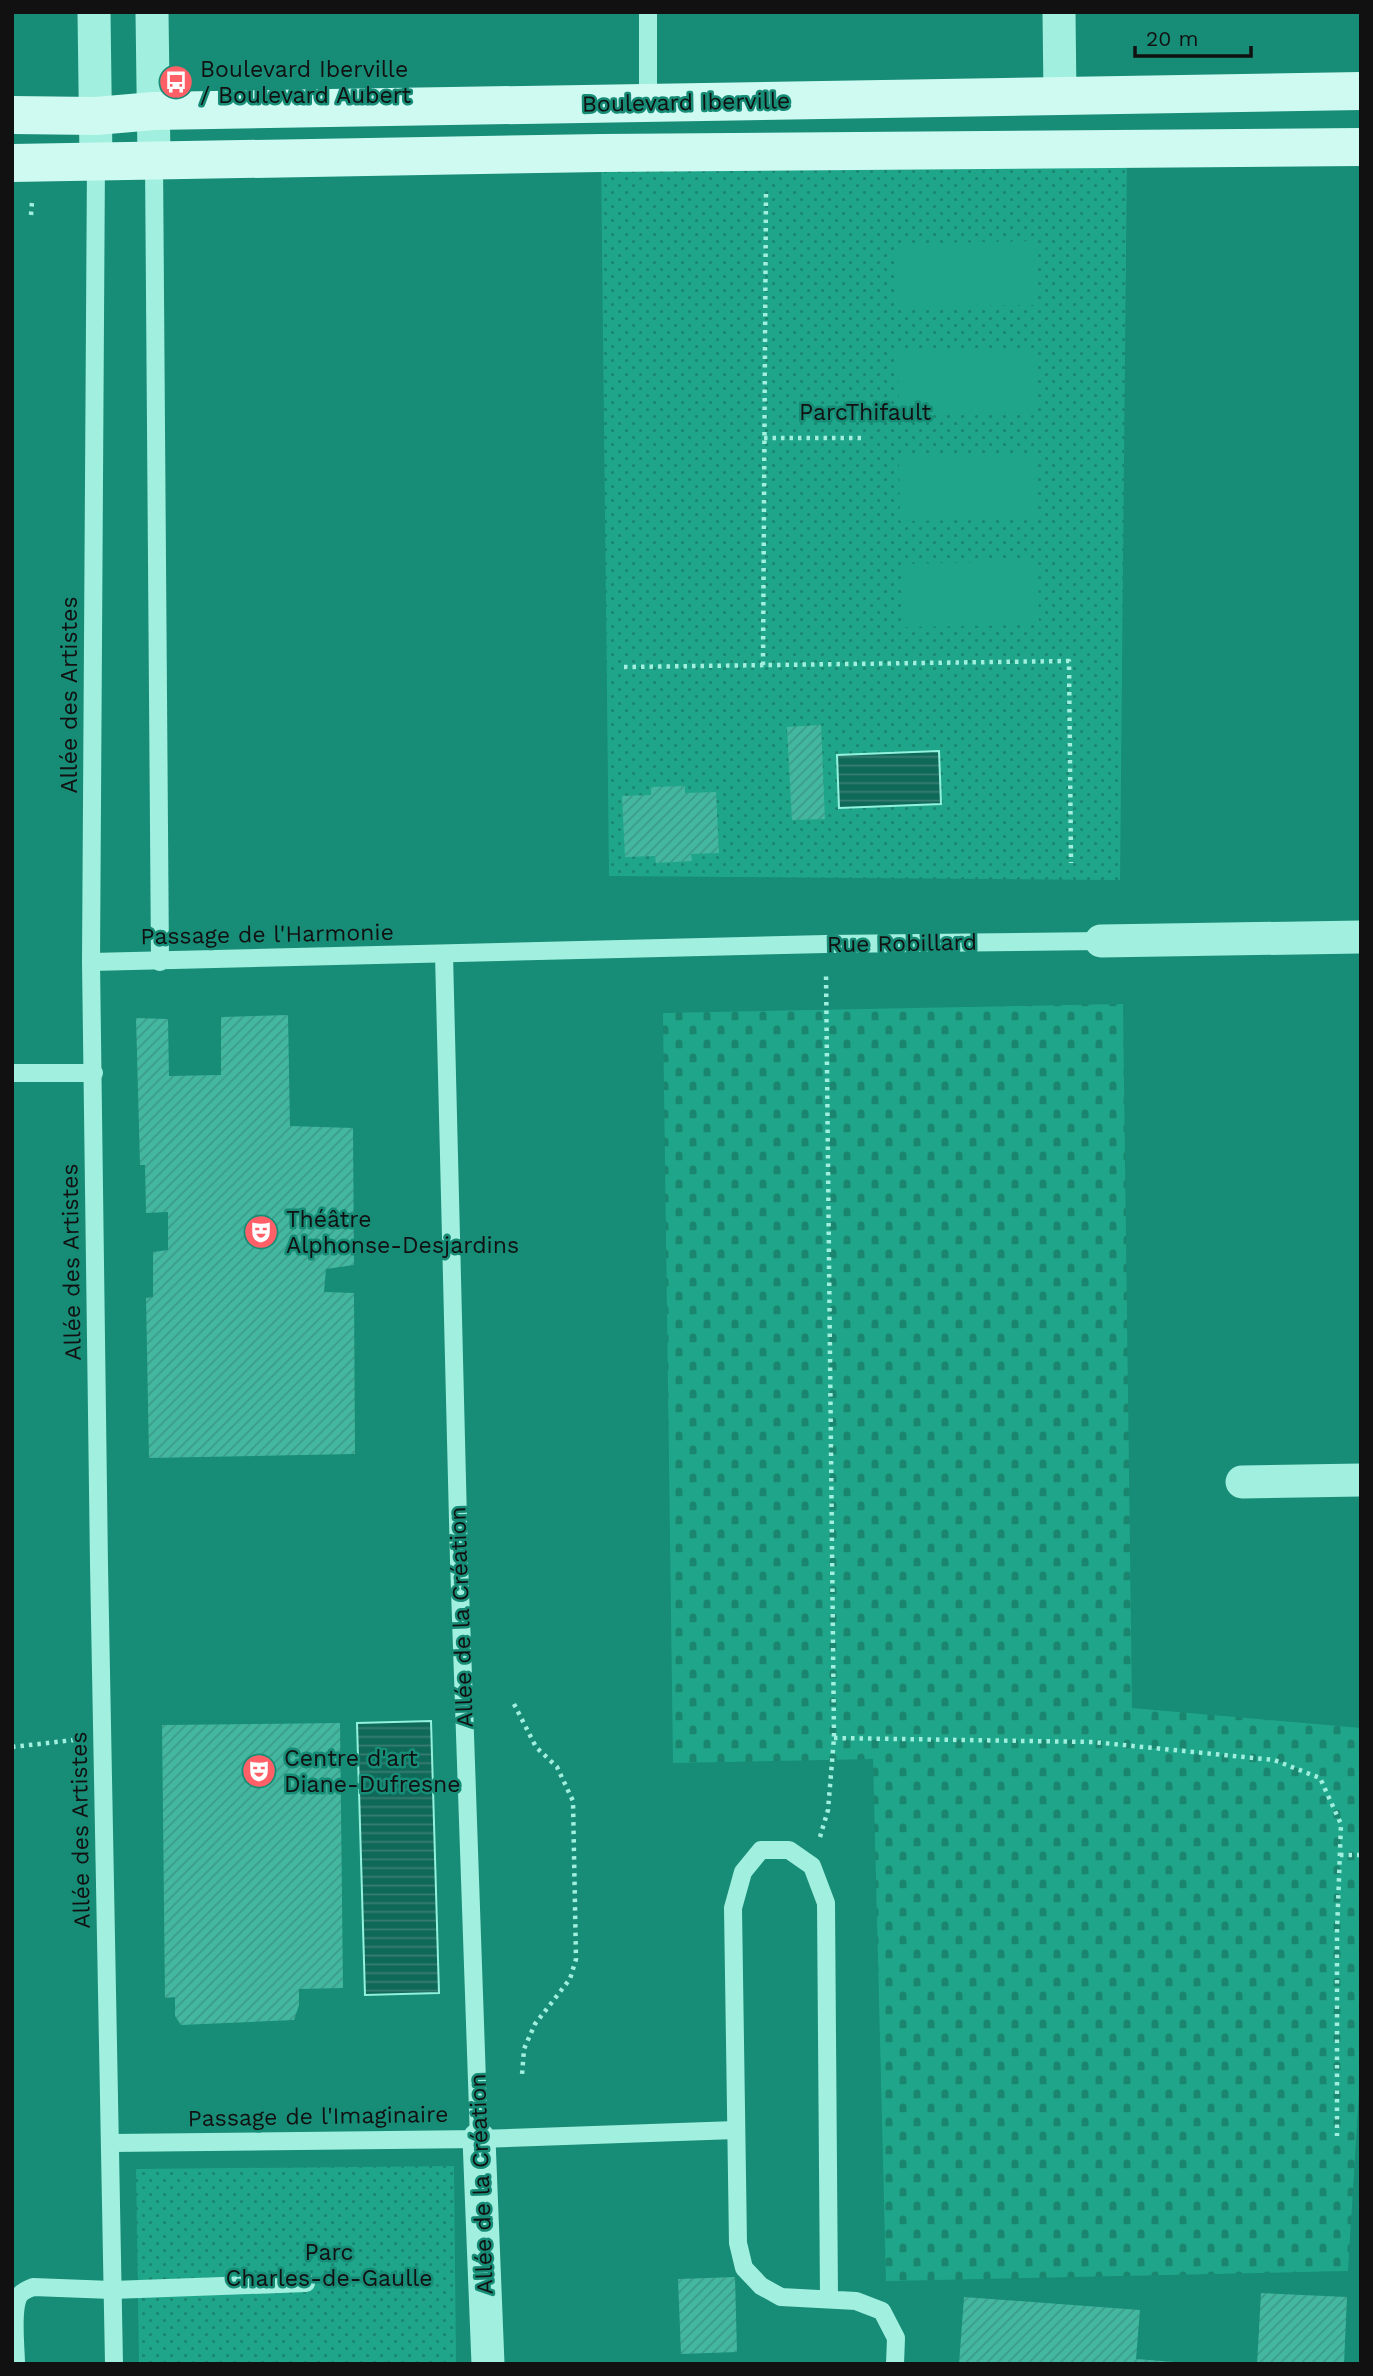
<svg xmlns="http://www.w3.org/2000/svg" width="1373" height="2376" viewBox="0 0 1373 2376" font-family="'Work Sans',sans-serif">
	<defs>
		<pattern id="green-dots" width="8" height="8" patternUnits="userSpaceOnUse" patternTransform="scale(1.75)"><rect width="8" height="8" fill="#1fa68a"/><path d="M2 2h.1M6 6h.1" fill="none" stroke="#1a866f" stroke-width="1.8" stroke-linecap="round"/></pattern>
		<pattern id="cemetery-stones" width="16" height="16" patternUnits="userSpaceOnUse" patternTransform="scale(1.75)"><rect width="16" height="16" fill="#1fa68a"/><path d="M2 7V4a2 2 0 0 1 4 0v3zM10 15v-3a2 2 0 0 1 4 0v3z" fill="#1a866f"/></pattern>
		<pattern id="water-rules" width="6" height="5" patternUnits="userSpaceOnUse" patternTransform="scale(1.75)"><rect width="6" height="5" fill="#0f6959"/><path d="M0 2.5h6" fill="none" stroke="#397d71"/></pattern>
		<pattern id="building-hatch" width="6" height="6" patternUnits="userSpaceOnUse" patternTransform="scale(1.75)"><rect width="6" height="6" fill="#44b7a0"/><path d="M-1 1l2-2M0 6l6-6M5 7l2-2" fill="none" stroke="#3b9c89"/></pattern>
	</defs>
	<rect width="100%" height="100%" fill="#178c76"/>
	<g fill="url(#green-dots)">
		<path d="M 1127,148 L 1120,880 L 609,876 L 601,153 Z"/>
		<path d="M 454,2166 L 456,2364 L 139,2364 L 136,2169 Z"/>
	</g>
	<path fill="url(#cemetery-stones)" d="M 1123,1004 L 1132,1708 L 1361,1728 L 1361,2058 L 1348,2271 L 886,2281 L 873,1759 L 673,1763 L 663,1013 Z"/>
	<g fill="#1fa68a">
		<path d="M 1034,241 L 1035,305 L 898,307 L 897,244 Z"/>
		<path d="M 1035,348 L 1036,412 L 899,415 L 898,350 Z"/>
		<path d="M 1036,455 L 1037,519 L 900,521 L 899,457 Z"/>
		<path d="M 1038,561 L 1039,625 L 902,627 L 901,564 Z"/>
	</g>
	<g fill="url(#water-rules)" stroke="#93f2dd" stroke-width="2">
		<path d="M 939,751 L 941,804 L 839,808 L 837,755 Z"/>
		<path d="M 431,1721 L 439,1993 L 365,1995 L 357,1723 Z"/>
	</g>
	<g fill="url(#building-hatch)">
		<path d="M 821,725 L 825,819 L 792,820 L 787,727 Z"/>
		<path d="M 685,786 L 685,793 L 716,792 L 719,853 L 691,854 L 692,861 L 656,863 L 655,856 L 625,857 L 622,796 L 651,795 L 651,787 Z"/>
		<path d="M 288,1015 L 290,1126 L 353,1128 L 354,1265 L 326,1269 L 324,1292 L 354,1293 L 355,1454 L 149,1458 L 146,1298 L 153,1297 L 153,1252 L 168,1250 L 168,1212 L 146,1213 L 145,1165 L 140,1165 L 136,1018 L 168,1019 L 169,1076 L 221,1075 L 221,1017 Z"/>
		<path d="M 340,1723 L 343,1988 L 299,1989 L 299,2005 L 294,2020 L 181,2025 L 175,2016 L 175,1997 L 165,1998 L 162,1725 Z"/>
		<path d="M 735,2277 L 737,2352 L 681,2354 L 678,2279 Z"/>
		<path d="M 1261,2293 L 1347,2297 L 1344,2364 L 1257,2364 Z"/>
		<path d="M 964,2297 L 1140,2310 L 1136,2359 L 1175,2362 L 1175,2364 L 959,2364 Z"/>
	</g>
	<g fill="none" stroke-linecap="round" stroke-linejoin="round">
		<g stroke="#a1efdf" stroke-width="4.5" stroke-dasharray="3.5 5" stroke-linecap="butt">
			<path d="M 31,215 L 32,202"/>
			<path d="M 764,438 L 862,438"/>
			<path d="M 763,665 L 766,190"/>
			<path d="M 624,667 L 1069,661 L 1071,863"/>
			<path d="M 514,1704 L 536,1747 L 557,1767 L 573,1801 L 576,1959 L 570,1979 L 535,2024 L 524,2049 L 522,2075"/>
			<path d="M 834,1738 L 1093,1742 L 1274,1760 L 1320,1778 L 1341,1824 L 1337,1932 L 1337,2136"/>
			<path d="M 12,1747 L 74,1740"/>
			<path d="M 820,1837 L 828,1810 L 834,1738 L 826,973"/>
			<path d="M 1340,1855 L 1361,1855"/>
		</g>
		<g stroke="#a1efdf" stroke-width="18">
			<path d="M 648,102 L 648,12"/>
			<path d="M 96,160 L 91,962 L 99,1565 L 114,2364"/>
			<path d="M 154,160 L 160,962"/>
			<path d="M 444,954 L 459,1561 L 479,2139"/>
			<path d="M 91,962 L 826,944 L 1101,941"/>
			<path d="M 12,1073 L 94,1073"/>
			<path d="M 111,2143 L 479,2139 L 736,2130"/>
			<path d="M 829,2298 L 826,1903 L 812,1866 L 789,1850 L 761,1850 L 743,1872 L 733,1908 L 738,2243 L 744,2268 L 761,2286 L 781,2297 L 856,2301 L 882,2311 L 896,2338 L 895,2364"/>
			<path d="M 16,2364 C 16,2347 11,2310 19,2296 C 22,2291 28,2289 33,2287 L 112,2290 L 306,2283"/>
		</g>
		<g stroke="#a1efdf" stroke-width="33">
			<path d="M 94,12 L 96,160"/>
			<path d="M 152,12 L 154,160"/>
			<path d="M 1059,12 L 1060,97"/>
			<path d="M 1101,941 L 1361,937"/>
			<path d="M 1242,1482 L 1361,1480"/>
			<path d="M 479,2139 L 488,2364"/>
		</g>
		<g stroke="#cefaf2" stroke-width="38">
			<path d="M 12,115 L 96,116 L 154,111 L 1361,91"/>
			<path d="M 12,163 L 601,153 L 1361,147"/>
		</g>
	</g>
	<defs>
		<g id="bus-disc" transform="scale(1.75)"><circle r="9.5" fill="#ff5f66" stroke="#178c76"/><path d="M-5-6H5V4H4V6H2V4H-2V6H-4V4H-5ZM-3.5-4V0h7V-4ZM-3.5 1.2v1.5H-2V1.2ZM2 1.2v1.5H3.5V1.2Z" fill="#fff"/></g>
		<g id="theatre-disc" transform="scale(1.75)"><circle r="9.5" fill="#ff5f66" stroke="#178c76"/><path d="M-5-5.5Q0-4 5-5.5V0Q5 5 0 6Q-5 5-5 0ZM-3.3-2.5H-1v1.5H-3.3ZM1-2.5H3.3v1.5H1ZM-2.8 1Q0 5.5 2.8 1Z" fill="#fff"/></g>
	</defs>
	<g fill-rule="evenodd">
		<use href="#bus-disc" x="176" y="82"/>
		<use href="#theatre-disc" x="261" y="1232"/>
		<use href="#theatre-disc" x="259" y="1771"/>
	</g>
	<g text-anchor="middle" stroke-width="5" stroke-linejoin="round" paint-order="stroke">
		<g font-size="23" fill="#111" stroke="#178c76" text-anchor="start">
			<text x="200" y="77">Boulevard Iberville<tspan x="200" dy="26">/ Boulevard Aubert</tspan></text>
			<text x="286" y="1227">Théâtre<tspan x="286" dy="26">Alphonse-Desjardins</tspan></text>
			<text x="284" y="1766">Centre d'art<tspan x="284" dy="26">Diane-Dufresne</tspan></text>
		</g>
		<g font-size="23" fill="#111" stroke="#178c76">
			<text transform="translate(686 102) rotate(-1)" y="8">Boulevard Iberville</text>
			<text transform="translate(69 695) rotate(-90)" y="8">Allée des Artistes</text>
			<text transform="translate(267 934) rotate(-1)" y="8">Passage de l'Harmonie</text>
			<text transform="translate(902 943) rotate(-1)" y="8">Rue Robillard</text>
			<text transform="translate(71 1262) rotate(-91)" y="8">Allée des Artistes</text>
			<text transform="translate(461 1617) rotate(-92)" y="8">Allée de la Création</text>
			<text transform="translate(80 1830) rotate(-91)" y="8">Allée des Artistes</text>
			<text transform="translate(318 2116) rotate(-1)" y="8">Passage de l'Imaginaire</text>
			<text transform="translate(481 2184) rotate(-92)" y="8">Allée de la Création</text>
		</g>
		<g font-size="23" fill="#111" stroke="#178c76">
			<text x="865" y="420">ParcThifault</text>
			<text x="329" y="2260">Parc<tspan x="329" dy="26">Charles-de-Gaulle</tspan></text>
		</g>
	</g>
	<rect width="1373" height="2376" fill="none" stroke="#111111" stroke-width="28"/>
	<path d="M1135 46v10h116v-10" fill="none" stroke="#111111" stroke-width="3.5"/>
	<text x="1146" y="46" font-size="21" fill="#111111" stroke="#178c76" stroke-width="5" paint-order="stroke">20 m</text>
</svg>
